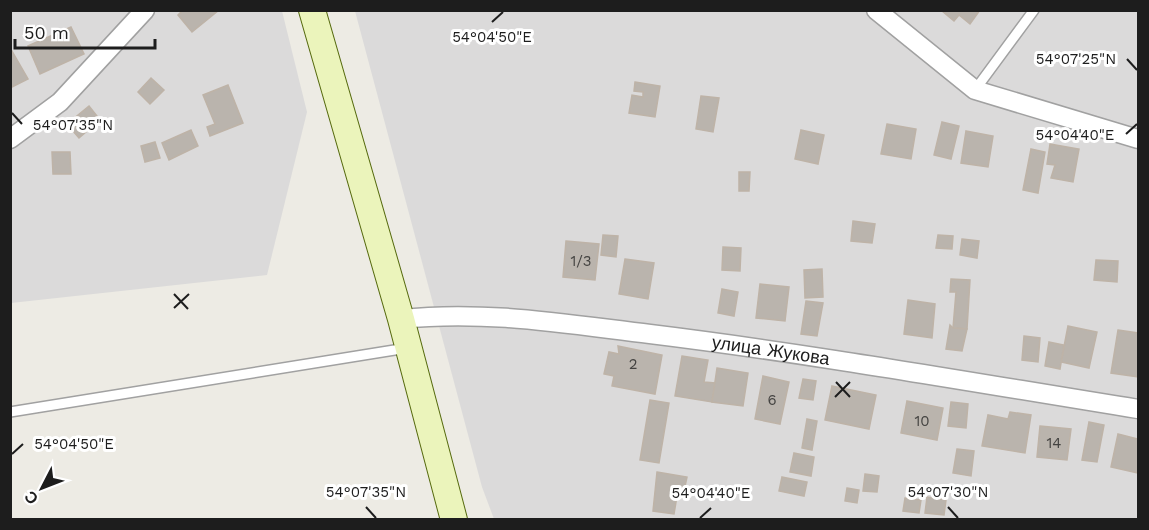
<svg xmlns="http://www.w3.org/2000/svg" width="1149" height="530" viewBox="0 0 1149 530" font-family="'Work Sans',sans-serif">
	<rect width="100%" height="100%" fill="#edebe4"/>
	<g fill="#dbdada">
		<path d="M 10,11 L 282,11 L 307,112 L 267,275 L 11,303 Z"/>
		<path d="M 355,11 L 1138,11 L 1138,519 L 494,519 L 482,487 Z"/>
	</g>
	<g fill="#bab4ad" stroke="#beb3a7" stroke-width="1.5">
		<path d="M 183,10 L 219,10 L 192,32 L 178,15 Z"/>
		<path d="M 980,10 L 970,24 L 959,15 L 954,21 L 942,11 Z"/>
		<path d="M 71,27 L 84,54 L 40,74 L 28,46 Z"/>
		<path d="M 12,51 L 28,79 L 10,88 L 10,52 Z"/>
		<path d="M 151,78 L 164,90 L 150,104 L 138,92 Z"/>
		<path d="M 635,82 L 660,86 L 655,117 L 629,113 L 632,95 L 643,97 L 643,92 L 634,91 Z"/>
		<path d="M 228,85 L 243,123 L 210,136 L 207,127 L 215,124 L 203,95 Z"/>
		<path d="M 701,96 L 719,98 L 713,132 L 696,129 Z"/>
		<path d="M 89,106 L 100,120 L 79,138 L 67,124 Z"/>
		<path d="M 942,122 L 959,126 L 951,159 L 934,155 Z"/>
		<path d="M 887,124 L 916,129 L 911,159 L 881,154 Z"/>
		<path d="M 191,130 L 198,146 L 169,160 L 162,143 Z"/>
		<path d="M 801,130 L 824,135 L 818,164 L 795,159 Z"/>
		<path d="M 966,131 L 993,136 L 988,167 L 961,163 Z"/>
		<path d="M 155,142 L 160,158 L 145,162 L 141,146 Z"/>
		<path d="M 1050,144 L 1079,149 L 1073,182 L 1051,178 L 1055,165 L 1047,164 Z"/>
		<path d="M 1031,149 L 1045,152 L 1038,193 L 1023,190 Z"/>
		<path d="M 52,152 L 70,152 L 71,174 L 53,174 Z"/>
		<path d="M 739,172 L 750,172 L 749,191 L 739,191 Z"/>
		<path d="M 853,221 L 875,224 L 872,243 L 851,241 Z"/>
		<path d="M 603,235 L 618,236 L 616,257 L 601,255 Z"/>
		<path d="M 938,235 L 953,236 L 952,249 L 936,248 Z"/>
		<path d="M 962,239 L 979,241 L 977,258 L 960,255 Z"/>
		<path d="M 566,241 L 599,244 L 595,280 L 563,277 Z"/>
		<path d="M 723,247 L 741,248 L 740,271 L 722,270 Z"/>
		<path d="M 625,259 L 654,263 L 648,299 L 619,294 Z"/>
		<path d="M 1096,260 L 1118,261 L 1117,282 L 1094,280 Z"/>
		<path d="M 822,269 L 823,297 L 805,298 L 804,270 Z"/>
		<path d="M 951,279 L 970,280 L 967,329 L 953,328 L 956,292 L 950,292 Z"/>
		<path d="M 760,284 L 789,287 L 785,321 L 756,318 Z"/>
		<path d="M 722,289 L 738,292 L 734,316 L 718,313 Z"/>
		<path d="M 908,300 L 935,304 L 932,338 L 904,334 Z"/>
		<path d="M 806,301 L 823,303 L 817,336 L 801,334 Z"/>
		<path d="M 950,325 L 953,328 L 967,329 L 962,351 L 946,349 Z"/>
		<path d="M 1068,326 L 1097,332 L 1089,368 L 1061,362 Z"/>
		<path d="M 1118,330 L 1138,333 L 1138,377 L 1111,373 Z"/>
		<path d="M 1024,336 L 1040,338 L 1038,362 L 1022,360 Z"/>
		<path d="M 1049,342 L 1064,345 L 1060,369 L 1045,366 Z"/>
		<path d="M 618,346 L 662,355 L 655,394 L 612,386 L 614,376 L 604,374 L 609,352 L 619,354 Z"/>
		<path d="M 682,356 L 708,360 L 704,382 L 715,383 L 712,402 L 675,396 Z"/>
		<path d="M 717,368 L 748,373 L 743,406 L 712,402 Z"/>
		<path d="M 763,376 L 789,382 L 780,424 L 755,419 Z"/>
		<path d="M 803,379 L 816,381 L 813,400 L 799,398 Z"/>
		<path d="M 832,386 L 876,395 L 869,429 L 825,420 Z"/>
		<path d="M 650,400 L 669,403 L 659,463 L 640,460 Z"/>
		<path d="M 907,401 L 943,408 L 937,440 L 901,433 Z"/>
		<path d="M 951,402 L 968,404 L 966,428 L 948,426 Z"/>
		<path d="M 1010,412 L 1031,415 L 1025,453 L 982,446 L 988,415 L 1008,419 Z"/>
		<path d="M 807,419 L 817,421 L 812,450 L 802,448 Z"/>
		<path d="M 1089,422 L 1104,425 L 1097,462 L 1082,460 Z"/>
		<path d="M 1040,426 L 1071,429 L 1067,460 L 1037,457 Z"/>
		<path d="M 1118,434 L 1138,439 L 1138,473 L 1111,467 Z"/>
		<path d="M 957,449 L 974,451 L 971,476 L 953,473 Z"/>
		<path d="M 794,453 L 814,457 L 811,476 L 790,472 Z"/>
		<path d="M 657,472 L 687,477 L 684,491 L 678,490 L 674,514 L 653,511 Z"/>
		<path d="M 865,474 L 879,476 L 877,492 L 863,491 Z"/>
		<path d="M 782,477 L 807,482 L 804,496 L 779,491 Z"/>
		<path d="M 847,488 L 859,490 L 857,503 L 845,501 Z"/>
		<path d="M 927,497 L 946,500 L 944,515 L 925,513 Z"/>
		<path d="M 905,498 L 921,500 L 919,513 L 903,511 Z"/>
	</g>
	<g fill="none" stroke-linecap="round" stroke-linejoin="round">
		<g stroke="#a1a1a1" stroke-width="12">
			<g id="lane">
				<path d="M 975,90 L 1034,10"/>
				<path d="M 10,412 L 407,348"/>
			</g>
		</g>
		<g stroke="#a1a1a1" stroke-width="21">
			<g id="street">
				<path d="M 876,10 L 975,90 L 1138,139"/>
				<path d="M 10,139 L 60,102 L 145,10"/>
				<path id="s1" d="M 401,319 C 486,310 566,324 650,334 C 813,354 976,383 1138,409"/>
			</g>
		</g>
		<g stroke="#566a0e" stroke-width="28">
			<path id="secondary" d="M 312,10 L 401,319 L 454,520"/>
		</g>
		<use href="#lane" stroke="#fff" stroke-width="9"/>
		<use href="#street" stroke="#fff" stroke-width="18"/>
		<use href="#secondary" stroke="#ebf4bb" stroke-width="26"/>
	</g>
	<path fill="none" stroke="#1d1d1d" stroke-width="2" d="M 492,22 L 503,12M 1127,59 L 1137,70M 12,113 L 22,124M 1126,134 L 1137,124M 174,294 L 188,309M 174,308 L 189,294M 836,382 L 850,397M 835,397 L 850,382M 12,454 L 23,444M 366,507 L 376,518M 948,507 L 958,518M 700,518 L 711,508"/>
	<g text-anchor="middle" stroke-width="6" stroke-linejoin="round" paint-order="stroke">
		<g font-size="15" fill="#444341">
			<text x="581" y="266">1/3</text>
			<text x="633" y="369">2</text>
			<text x="772" y="405">6</text>
			<text x="922" y="426">10</text>
			<text x="1054" y="448">14</text>
		</g>
		<g font-size="18" fill="#1d1d1d" stroke="#fff">
			<text dy="6" stroke="none"><textPath href="#s1" startOffset="372">улица Жукова</textPath></text>
		</g>
	</g>
	<g font-size="15" text-anchor="middle" fill="#1d1d1d" stroke="#fff" stroke-width="6" stroke-linejoin="round" paint-order="stroke">
		<text x="492" y="42">54°04'50"E</text>
		<text x="1076" y="64">54°07'25"N</text>
		<text x="73" y="130">54°07'35"N</text>
		<text x="1075" y="140">54°04'40"E</text>
		<text x="74" y="449">54°04'50"E</text>
		<text x="366" y="497">54°07'35"N</text>
		<text x="948" y="497">54°07'30"N</text>
		<text x="711" y="498">54°04'40"E</text>
	</g>
	<rect width="1149" height="530" fill="none" stroke="#1d1d1d" stroke-width="24"/>
	<g transform="translate(42 488) rotate(228)" stroke="#ffffff" stroke-width="4.5" paint-order="stroke">
	<path d="M0-4.5L10 22L0 15L-10 22Z" fill="#1d1d1d"/>
	<text y="-9" font-size="16" font-weight="bold" text-anchor="middle" fill="#1d1d1d">С</text>
	</g>
	<path d="M15 39v9h140v-9" fill="none" stroke="#1d1d1d" stroke-width="3"/>
	<text x="24" y="39" font-size="18" fill="#1d1d1d" stroke="#ffffff" stroke-width="4.5" paint-order="stroke">50 m</text>
</svg>
